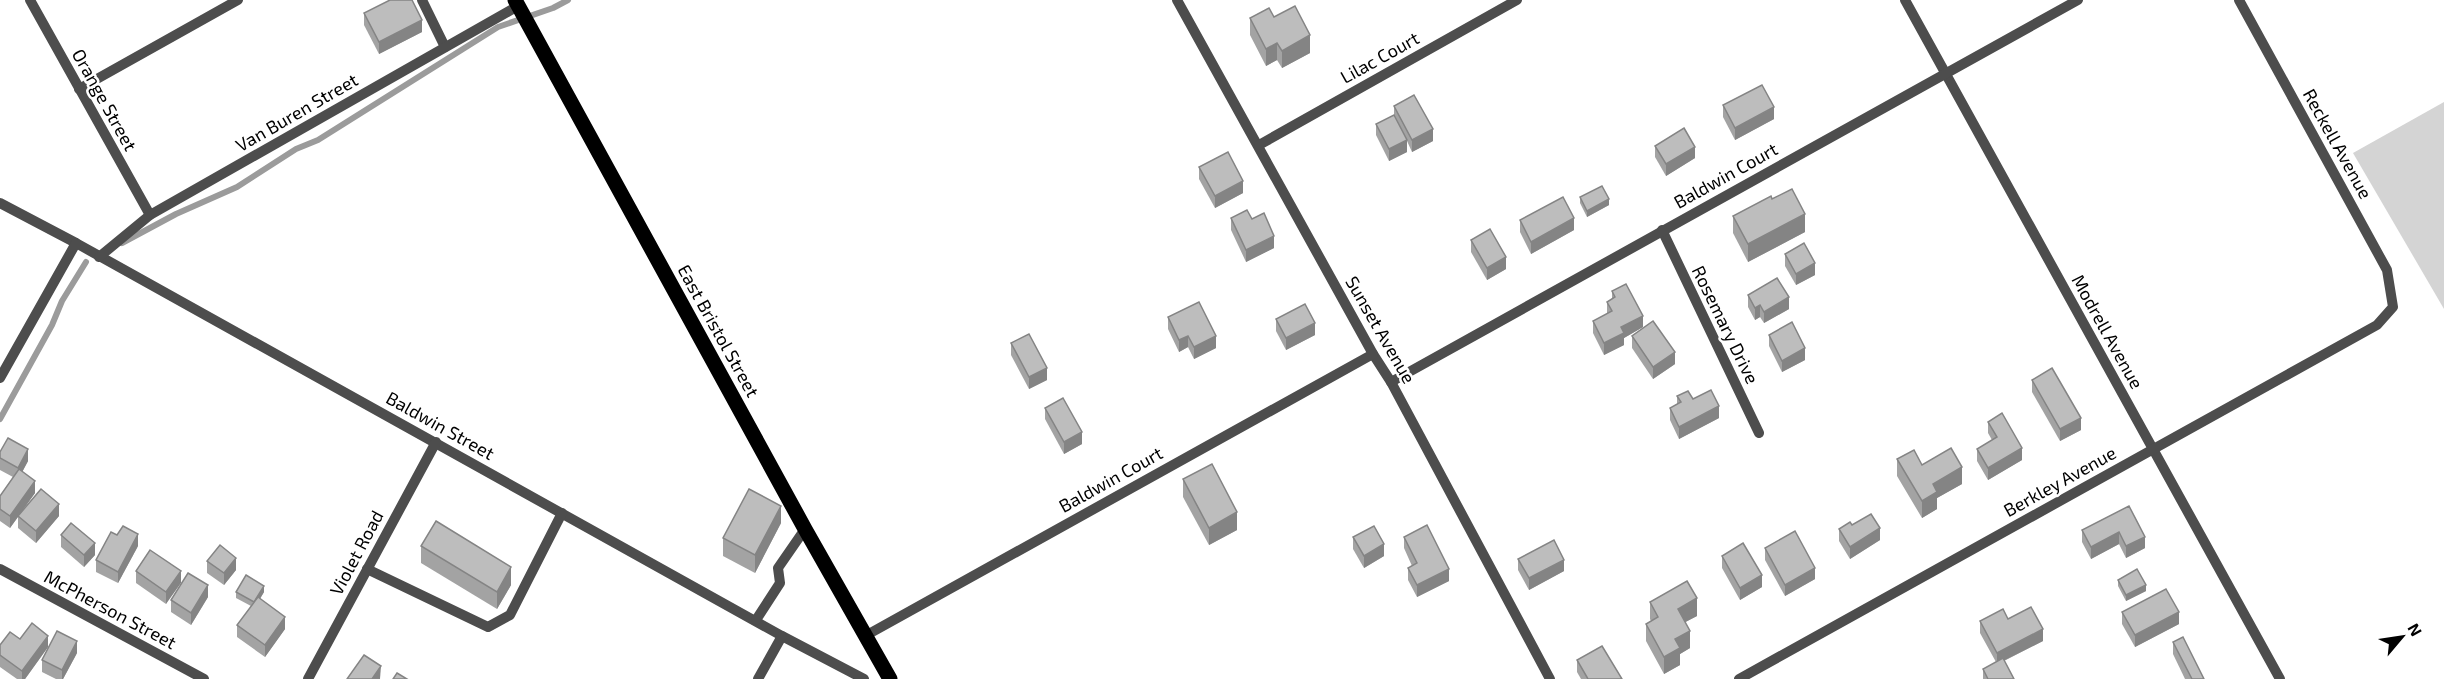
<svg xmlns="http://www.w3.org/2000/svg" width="2444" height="679" viewBox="0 0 2444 679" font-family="'Exo 2',sans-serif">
	<rect width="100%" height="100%" fill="#fff"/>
	<path fill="#d4d4d4" d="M 2444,102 L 2444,309 L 2353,153 Z"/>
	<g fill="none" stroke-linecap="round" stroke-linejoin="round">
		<g stroke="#9b9b9b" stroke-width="6">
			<path d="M 122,243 L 176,214 L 237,187 L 296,149 L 318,140 L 498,27 L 553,8 L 568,0"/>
			<path d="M 0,419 L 52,325 L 62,301 L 86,262"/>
		</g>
		<g stroke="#4d4d4d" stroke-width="10">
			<path d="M 30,0 L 150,215"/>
			<path d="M 422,0 L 445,47"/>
			<path d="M 1177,0 L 1373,354 L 1391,382 L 1550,679"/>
			<path d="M 1905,0 L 2280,679"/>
			<path d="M 79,89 L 238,0"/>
			<path d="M 1259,145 L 1517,0"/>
			<path d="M 0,203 L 76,243 L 782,636 L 864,679"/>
			<path d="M 1662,230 L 1759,433"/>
			<path d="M 99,257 L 150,215 L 518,6"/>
			<path d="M 0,378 L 76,243"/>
			<path d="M 1391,382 L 2078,0"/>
			<path d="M 0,569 L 204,679"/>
			<path d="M 367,569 L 488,627 L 510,615 L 562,513"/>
			<path d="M 756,620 L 780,583 L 778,568 L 805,529"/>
			<path d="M 865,636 L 1373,354"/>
			<path d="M 308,679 L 436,442"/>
			<path d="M 758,679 L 782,636"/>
			<path d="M 1739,679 L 2377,325 L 2393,307 L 2387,270 L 2239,0"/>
		</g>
		<path stroke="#000" stroke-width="15" d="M 515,0 L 805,529 L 890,679"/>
	</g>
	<g fill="#a3a3a3">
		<path d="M 364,13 L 422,32 L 379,54 L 364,25 Z"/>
		<path d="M 1274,17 L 1310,53 L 1282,68 L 1277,60 L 1266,66 L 1250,35 L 1250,18 Z"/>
		<path d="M 1723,105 L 1774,119 L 1735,140 L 1723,117 Z"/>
		<path d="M 1394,106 L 1433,141 L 1412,152 L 1407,141 L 1407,152 L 1389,161 L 1376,135 L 1376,124 L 1394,116 Z"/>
		<path d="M 1655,146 L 1695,158 L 1666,176 L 1655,157 Z"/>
		<path d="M 1199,167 L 1243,193 L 1215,208 L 1199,179 Z"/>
		<path d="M 1580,197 L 1609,205 L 1587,217 L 1580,203 Z"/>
		<path d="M 1772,199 L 1805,232 L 1748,262 L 1733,233 L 1733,216 Z"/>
		<path d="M 1231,218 L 1252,219 L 1274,248 L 1246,262 L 1231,230 Z"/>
		<path d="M 1520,220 L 1574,230 L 1531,254 L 1520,232 Z"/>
		<path d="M 1471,240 L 1506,269 L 1487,280 L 1471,252 Z"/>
		<path d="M 1785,254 L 1815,275 L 1796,285 L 1785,266 Z"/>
		<path d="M 1612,291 L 1643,327 L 1624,338 L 1624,345 L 1604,355 L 1593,333 L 1593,321 L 1607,314 L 1607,302 L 1612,299 Z"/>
		<path d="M 1748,295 L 1789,309 L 1764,323 L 1760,317 L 1755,320 L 1748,307 Z"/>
		<path d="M 1168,317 L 1216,348 L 1194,359 L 1188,347 L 1179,352 L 1168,329 Z"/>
		<path d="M 1276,319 L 1315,335 L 1286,350 L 1276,331 Z"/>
		<path d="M 1769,335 L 1805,360 L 1782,372 L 1769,346 Z"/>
		<path d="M 1632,336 L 1675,364 L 1653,379 L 1632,348 Z"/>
		<path d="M 1011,343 L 1047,380 L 1029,389 L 1011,355 Z"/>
		<path d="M 2032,380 L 2081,430 L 2060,441 L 2032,392 Z"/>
		<path d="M 1677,396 L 1693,399 L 1719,418 L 1679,439 L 1670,420 L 1670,408 L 1677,404 Z"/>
		<path d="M 1045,408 L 1082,444 L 1064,454 L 1045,419 Z"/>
		<path d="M 1988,422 L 2022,460 L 1988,480 L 1977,461 L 1977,449 L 1992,440 L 1988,433 Z"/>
		<path d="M 0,452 L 28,461 L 22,472 L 35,493 L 22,511 L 59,516 L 36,543 L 18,528 L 18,517 L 10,528 L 0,521 L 0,496 L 13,477 L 0,470 Z"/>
		<path d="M 1897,459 L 1922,465 L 1962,484 L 1937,498 L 1937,509 L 1922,518 L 1897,476 Z"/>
		<path d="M 1183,479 L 1237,530 L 1209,545 L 1183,497 Z"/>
		<path d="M 2129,506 L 2145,548 L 2126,558 L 2119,544 L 2091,559 L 2082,542 L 2082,530 Z"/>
		<path d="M 781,523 L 755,573 L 723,556 L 723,538 Z"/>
		<path d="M 1852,525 L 1880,540 L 1850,559 L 1839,541 L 1839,529 Z"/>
		<path d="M 61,535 L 95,555 L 84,567 L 61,547 Z"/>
		<path d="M 1353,537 L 1384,556 L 1364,568 L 1353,549 Z"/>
		<path d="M 1404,537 L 1449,581 L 1417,597 L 1408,580 L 1408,568 L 1412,566 L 1404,548 Z"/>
		<path d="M 138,546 L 118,583 L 96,572 L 96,560 Z"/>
		<path d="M 421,546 L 511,585 L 497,609 L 421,563 Z"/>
		<path d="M 1765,548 L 1815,579 L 1785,596 L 1765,560 Z"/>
		<path d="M 1722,556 L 1762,587 L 1740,600 L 1722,568 Z"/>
		<path d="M 1518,559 L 1564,571 L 1529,590 L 1518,570 Z"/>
		<path d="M 207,561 L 236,570 L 224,585 L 207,573 Z"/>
		<path d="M 136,571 L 181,571 L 166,604 L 136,583 Z"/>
		<path d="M 2118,580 L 2146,591 L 2126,601 L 2118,586 Z"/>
		<path d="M 236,592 L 264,592 L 260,599 L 285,629 L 265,657 L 237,637 L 237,625 L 251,606 L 236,598 Z"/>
		<path d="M 208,597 L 191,625 L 171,612 L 171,600 Z"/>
		<path d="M 1650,602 L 1697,616 L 1685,622 L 1690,648 L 1680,654 L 1680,665 L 1664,674 L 1646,641 L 1646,624 L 1651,621 L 1650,619 Z"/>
		<path d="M 2122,612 L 2179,624 L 2135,647 L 2122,624 Z"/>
		<path d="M 2008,619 L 2043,641 L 2004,661 L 2014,679 L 1983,679 L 1983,669 L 1996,662 L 1980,633 L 1980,621 Z"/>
		<path d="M 20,639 L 48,647 L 25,679 L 17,679 L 0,667 L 0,645 Z"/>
		<path d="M 2173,642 L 2204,679 L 2185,679 L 2173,654 Z"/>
		<path d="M 77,653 L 63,679 L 56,679 L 42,672 L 42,660 Z"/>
		<path d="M 1577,660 L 1622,679 L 1581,679 L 1577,672 Z"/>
	</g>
	<g fill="#848484">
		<path d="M 422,20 L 422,32 L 379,54 L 379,42 Z"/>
		<path d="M 1310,35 L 1310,53 L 1282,68 L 1282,51 Z"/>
		<path d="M 1277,43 L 1277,60 L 1266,66 L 1266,49 Z"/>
		<path d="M 1774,107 L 1774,119 L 1735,140 L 1735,128 Z"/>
		<path d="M 1433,129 L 1433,141 L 1412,152 L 1412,140 Z"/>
		<path d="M 1407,140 L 1407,152 L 1389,161 L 1389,149 Z"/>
		<path d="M 1695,147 L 1695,158 L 1666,176 L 1666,164 Z"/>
		<path d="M 1243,181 L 1243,193 L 1215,208 L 1215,196 Z"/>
		<path d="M 1609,199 L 1609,205 L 1587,217 L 1587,211 Z"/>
		<path d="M 1805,214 L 1805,232 L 1748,262 L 1748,244 Z"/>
		<path d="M 1574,218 L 1574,230 L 1531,254 L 1531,242 Z"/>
		<path d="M 1274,236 L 1274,248 L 1246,262 L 1246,250 Z"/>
		<path d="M 1506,257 L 1506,269 L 1487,280 L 1487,268 Z"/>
		<path d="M 1815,263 L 1815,275 L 1796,285 L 1796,274 Z"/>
		<path d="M 1789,297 L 1789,309 L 1764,323 L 1764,312 Z"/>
		<path d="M 1760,305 L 1760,317 L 1755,320 L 1755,308 Z"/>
		<path d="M 1643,316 L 1643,327 L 1624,338 L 1624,345 L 1604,355 L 1604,343 L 1621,327 Z"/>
		<path d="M 1315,323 L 1315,335 L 1286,350 L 1286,338 Z"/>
		<path d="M 1188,336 L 1188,347 L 1179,352 L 1179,340 Z"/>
		<path d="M 1216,336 L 1216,348 L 1194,359 L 1194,347 Z"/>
		<path d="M 1805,348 L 1805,360 L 1782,372 L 1782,361 Z"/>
		<path d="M 1675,352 L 1675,364 L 1653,379 L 1653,367 Z"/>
		<path d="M 1047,368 L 1047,380 L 1029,389 L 1029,377 Z"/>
		<path d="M 1719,406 L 1719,418 L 1679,439 L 1679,427 Z"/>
		<path d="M 2081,418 L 2081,430 L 2060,441 L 2060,429 Z"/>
		<path d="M 1082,432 L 1082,444 L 1064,454 L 1064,442 Z"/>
		<path d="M 2022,448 L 2022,460 L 1988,480 L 1988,468 Z"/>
		<path d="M 28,449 L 28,461 L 18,480 L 18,468 Z"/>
		<path d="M 1962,467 L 1962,484 L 1937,498 L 1937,509 L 1922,518 L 1922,501 L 1933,484 Z"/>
		<path d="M 35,481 L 35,493 L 10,528 L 10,516 Z"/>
		<path d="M 59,504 L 59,516 L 36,543 L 36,531 Z"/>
		<path d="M 781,506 L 781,523 L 755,573 L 755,555 Z"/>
		<path d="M 1237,512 L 1237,530 L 1209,545 L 1209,528 Z"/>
		<path d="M 1880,528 L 1880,540 L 1850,559 L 1850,547 Z"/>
		<path d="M 2119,532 L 2119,544 L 2091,559 L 2091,547 Z"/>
		<path d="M 138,534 L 138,546 L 118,583 L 118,572 Z"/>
		<path d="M 2145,537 L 2145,548 L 2126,558 L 2126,546 Z"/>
		<path d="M 95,543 L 95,555 L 84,567 L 84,555 Z"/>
		<path d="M 1384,544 L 1384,556 L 1364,568 L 1364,556 Z"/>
		<path d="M 236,558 L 236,570 L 224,585 L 224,573 Z"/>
		<path d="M 1564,560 L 1564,571 L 1529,590 L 1529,578 Z"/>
		<path d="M 511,567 L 511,585 L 497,609 L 497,592 Z"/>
		<path d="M 1815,568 L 1815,579 L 1785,596 L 1785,585 Z"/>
		<path d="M 1449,569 L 1449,581 L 1417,597 L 1417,585 Z"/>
		<path d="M 181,571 L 181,583 L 166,604 L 166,592 Z"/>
		<path d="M 1762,575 L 1762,587 L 1740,600 L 1740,588 Z"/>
		<path d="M 208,585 L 208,597 L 191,625 L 191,613 Z"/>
		<path d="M 2146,585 L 2146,591 L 2126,601 L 2126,595 Z"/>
		<path d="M 264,586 L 264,592 L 254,608 L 254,602 Z"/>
		<path d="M 1697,598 L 1697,616 L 1678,626 L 1678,609 Z"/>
		<path d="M 2179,612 L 2179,624 L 2135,647 L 2135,635 Z"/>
		<path d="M 285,617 L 285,629 L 265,657 L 265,645 Z"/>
		<path d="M 2043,629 L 2043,641 L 1997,664 L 1997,653 Z"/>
		<path d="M 1690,631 L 1690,648 L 1680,654 L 1680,665 L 1664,674 L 1664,657 L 1675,639 Z"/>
		<path d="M 48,636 L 48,647 L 25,679 L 22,679 L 22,671 Z"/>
		<path d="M 77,641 L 77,653 L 63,679 L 62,679 L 62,670 Z"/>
		<path d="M 381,666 L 380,679 L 372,679 Z"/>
	</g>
	<g fill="#bdbdbd" stroke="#848484" stroke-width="1.5">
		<path d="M 390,0 L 412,0 L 422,20 L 379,42 L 364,13 Z"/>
		<path d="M 1295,6 L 1310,35 L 1282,51 L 1277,43 L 1266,49 L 1250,18 L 1269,8 L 1274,17 Z"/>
		<path d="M 1762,85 L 1774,107 L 1735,128 L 1723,105 Z"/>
		<path d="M 1414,95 L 1433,129 L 1412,140 L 1394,106 Z"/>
		<path d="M 1394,115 L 1407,140 L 1389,149 L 1376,124 Z"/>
		<path d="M 1684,128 L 1695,147 L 1666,164 L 1655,146 Z"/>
		<path d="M 1228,152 L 1243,181 L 1215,196 L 1199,167 Z"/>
		<path d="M 1602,186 L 1609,199 L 1587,211 L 1580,197 Z"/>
		<path d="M 1792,189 L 1805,214 L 1748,244 L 1733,216 L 1771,196 L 1772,199 Z"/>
		<path d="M 1563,197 L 1574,218 L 1531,242 L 1520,220 Z"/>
		<path d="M 1247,210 L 1252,219 L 1264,213 L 1274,236 L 1246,250 L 1231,218 Z"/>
		<path d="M 1490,229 L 1506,257 L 1487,268 L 1471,240 Z"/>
		<path d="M 1804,243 L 1815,263 L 1796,274 L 1785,254 Z"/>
		<path d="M 1777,278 L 1789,297 L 1764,312 L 1760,305 L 1755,308 L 1748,295 Z"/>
		<path d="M 1626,284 L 1643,316 L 1621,327 L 1624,333 L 1604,343 L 1593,321 L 1612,311 L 1607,302 L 1615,297 L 1612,291 Z"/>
		<path d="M 1199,302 L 1216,336 L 1194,347 L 1188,336 L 1179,340 L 1168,317 Z"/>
		<path d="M 1305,304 L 1315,323 L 1286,338 L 1276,319 Z"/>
		<path d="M 1653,321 L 1675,352 L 1653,367 L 1632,336 Z"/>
		<path d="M 1792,322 L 1805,348 L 1782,361 L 1769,335 Z"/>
		<path d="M 1029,334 L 1047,368 L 1029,377 L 1011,343 Z"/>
		<path d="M 2052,368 L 2081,418 L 2060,429 L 2032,380 Z"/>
		<path d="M 1711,390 L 1719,406 L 1679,427 L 1670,408 L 1681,402 L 1677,396 L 1688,391 L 1693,399 Z"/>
		<path d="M 1063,398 L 1082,432 L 1064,442 L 1045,408 Z"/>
		<path d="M 2002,413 L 2022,448 L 1988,468 L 1977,449 L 1997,437 L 1988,422 Z"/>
		<path d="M 8,438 L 28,449 L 18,468 L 0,458 L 0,452 Z"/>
		<path d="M 1951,448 L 1962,467 L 1933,484 L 1937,492 L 1922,501 L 1897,459 L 1914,450 L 1922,465 Z"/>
		<path d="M 1212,464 L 1237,512 L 1209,528 L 1183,479 Z"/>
		<path d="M 19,469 L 35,481 L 10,516 L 0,509 L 0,496 Z"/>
		<path d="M 41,489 L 59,504 L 36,531 L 18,516 Z"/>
		<path d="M 749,489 L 781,506 L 755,555 L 723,538 Z"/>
		<path d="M 2129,506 L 2145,537 L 2126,546 L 2119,532 L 2091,547 L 2082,530 Z"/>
		<path d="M 1871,514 L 1880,528 L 1850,547 L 1839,529 L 1850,522 L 1852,525 Z"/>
		<path d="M 436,521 L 511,567 L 497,592 L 421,546 Z"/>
		<path d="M 71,523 L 95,543 L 84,555 L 61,535 Z"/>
		<path d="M 1427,525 L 1449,569 L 1417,585 L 1408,568 L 1417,563 L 1404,537 Z"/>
		<path d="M 123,526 L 138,534 L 118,572 L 96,560 L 111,532 L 117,535 Z"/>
		<path d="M 1374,526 L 1384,544 L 1364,556 L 1353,537 Z"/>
		<path d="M 1795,531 L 1815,568 L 1785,585 L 1765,548 Z"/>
		<path d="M 1554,540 L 1564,560 L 1529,578 L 1518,559 Z"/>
		<path d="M 1743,543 L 1762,575 L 1740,588 L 1722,556 Z"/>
		<path d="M 220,545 L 236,558 L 224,573 L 207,561 Z"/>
		<path d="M 150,550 L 181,571 L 166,592 L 136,571 Z"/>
		<path d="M 2137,569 L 2146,585 L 2126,595 L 2118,580 Z"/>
		<path d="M 188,573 L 208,585 L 191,613 L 171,600 Z"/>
		<path d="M 246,575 L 264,586 L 254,602 L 236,592 Z"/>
		<path d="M 1687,581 L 1697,598 L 1678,609 L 1690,631 L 1675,639 L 1680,648 L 1664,657 L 1646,624 L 1658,617 L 1650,602 Z"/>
		<path d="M 2166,589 L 2179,612 L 2135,635 L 2122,612 Z"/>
		<path d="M 258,597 L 285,617 L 265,645 L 237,625 Z"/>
		<path d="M 2031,607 L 2043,629 L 1997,653 L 1980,621 L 2003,609 L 2008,619 Z"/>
		<path d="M 32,623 L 48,636 L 22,671 L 0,655 L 0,645 L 10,632 L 20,639 Z"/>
		<path d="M 57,631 L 77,641 L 62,670 L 42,660 Z"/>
		<path d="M 2183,637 L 2204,679 L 2192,679 L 2173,642 Z"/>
		<path d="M 1602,646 L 1622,679 L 1588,679 L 1577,660 Z"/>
		<path d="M 364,655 L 381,666 L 372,679 L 347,679 Z"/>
		<path d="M 2003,658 L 2014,679 L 1988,679 L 1983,669 Z"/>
		<path d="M 397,673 L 407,679 L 393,679 Z"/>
	</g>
	<g text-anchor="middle" stroke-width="5" stroke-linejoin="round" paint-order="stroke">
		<g font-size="18" fill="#000" stroke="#fff">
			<text transform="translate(1380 58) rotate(-29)" y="6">Lilac Court</text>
			<text transform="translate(104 100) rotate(61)" y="6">Orange Street</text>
			<text transform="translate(297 113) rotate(-30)" y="6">Van Buren Street</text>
			<text transform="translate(2337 144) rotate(61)" y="6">Reckell Avenue</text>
			<text transform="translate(1726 176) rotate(-29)" y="6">Baldwin Court</text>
			<text transform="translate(1725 325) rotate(64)" y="6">Rosemary Drive</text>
			<text transform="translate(1380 330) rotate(60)" y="6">Sunset Avenue</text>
			<text transform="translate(718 331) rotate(61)" y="6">East Bristol Street</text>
			<text transform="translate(2107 332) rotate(61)" y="6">Modrell Avenue</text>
			<text transform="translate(440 426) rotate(29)" y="6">Baldwin Street</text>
			<text transform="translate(1111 480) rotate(-29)" y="6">Baldwin Court</text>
			<text transform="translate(2060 482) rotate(-29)" y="6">Berkley Avenue</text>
			<text transform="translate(357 553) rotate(-62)" y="6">Violet Road</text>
			<text transform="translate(110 610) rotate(28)" y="6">McPherson Street</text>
		</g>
	</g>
	<g transform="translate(2402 637) rotate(61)" stroke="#ffffff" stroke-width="4.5" paint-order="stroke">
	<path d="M0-4.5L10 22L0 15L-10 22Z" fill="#000000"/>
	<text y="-9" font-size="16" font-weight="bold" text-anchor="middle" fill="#000000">N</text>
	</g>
</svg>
